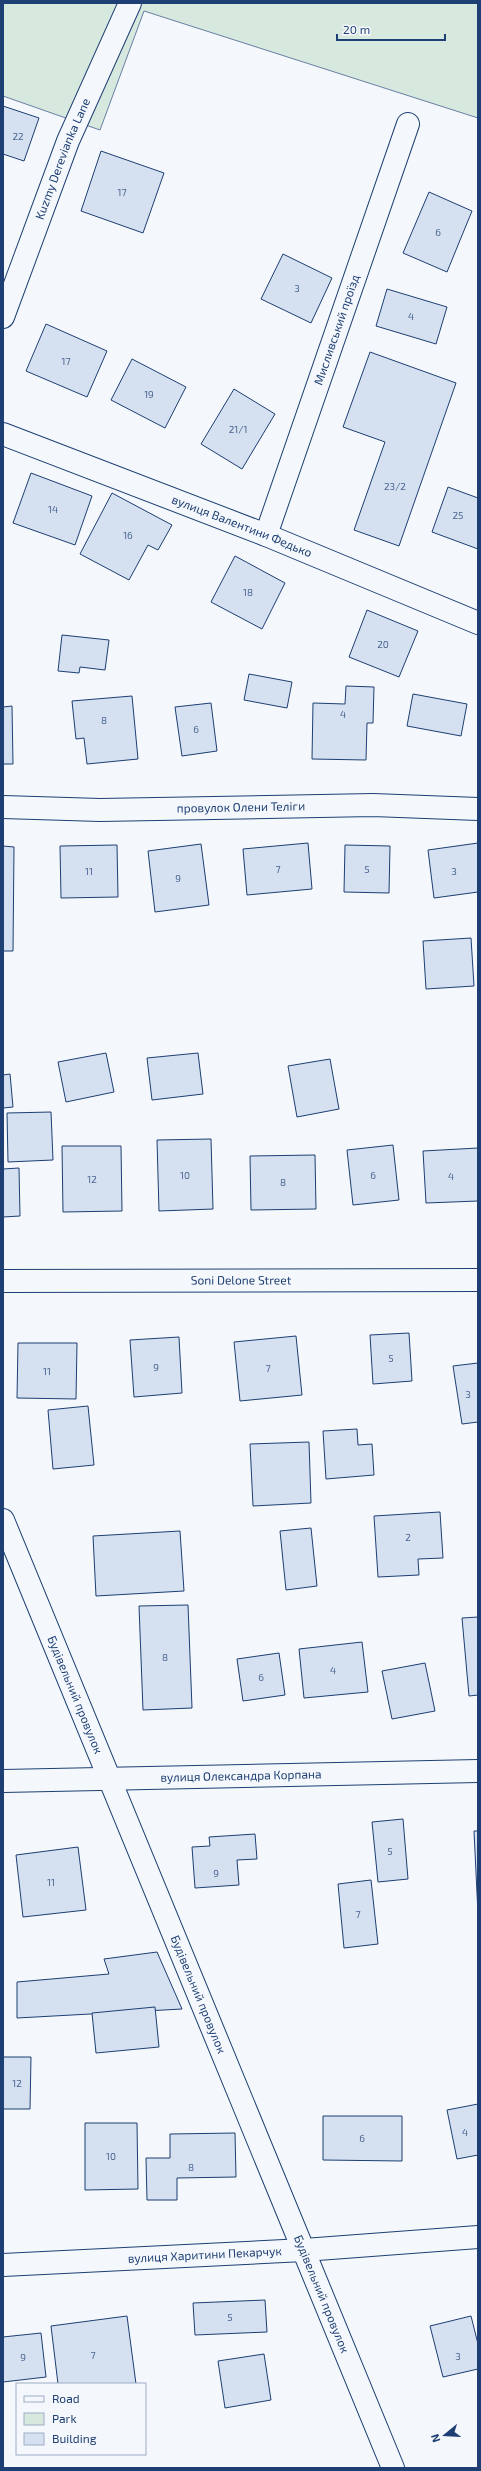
<svg xmlns="http://www.w3.org/2000/svg" width="481" height="2471" viewBox="0 0 481 2471" font-family="'Exo 2',sans-serif">
	<rect width="100%" height="100%" fill="#f4f7fb"/>
	<path fill="#d7e8df" stroke="#687fa3" d="M 3,3 L 478,3 L 478,118 L 144,11 L 100,130 L 3,96 Z"/>
	<g fill="#d5e0f0" stroke="#1d3f73">
		<path d="M 3,106 L 39,118 L 24,161 L 3,154 Z"/>
		<path d="M 101,151 L 164,173 L 143,233 L 81,211 Z"/>
		<path d="M 429,192 L 472,211 L 447,272 L 403,253 Z"/>
		<path d="M 283,254 L 332,278 L 311,323 L 261,299 Z"/>
		<path d="M 387,289 L 447,307 L 436,344 L 376,326 Z"/>
		<path d="M 46,324 L 107,351 L 87,397 L 26,371 Z"/>
		<path d="M 370,352 L 456,383 L 399,546 L 354,530 L 385,442 L 343,427 Z"/>
		<path d="M 132,359 L 186,387 L 165,428 L 111,400 Z"/>
		<path d="M 234,389 L 275,414 L 242,469 L 201,444 Z"/>
		<path d="M 31,473 L 92,496 L 75,545 L 13,523 Z"/>
		<path d="M 448,487 L 478,498 L 478,549 L 432,532 Z"/>
		<path d="M 112,493 L 172,525 L 158,550 L 148,545 L 129,580 L 80,554 Z"/>
		<path d="M 235,556 L 285,583 L 262,629 L 211,602 Z"/>
		<path d="M 367,610 L 418,631 L 399,677 L 349,657 Z"/>
		<path d="M 62,635 L 109,640 L 105,670 L 80,667 L 79,673 L 58,671 Z"/>
		<path d="M 249,674 L 292,682 L 287,708 L 244,700 Z"/>
		<path d="M 346,686 L 374,687 L 373,723 L 367,723 L 366,760 L 312,759 L 313,703 L 345,704 Z"/>
		<path d="M 413,694 L 467,704 L 461,736 L 407,726 Z"/>
		<path d="M 132,696 L 138,759 L 87,764 L 84,738 L 76,739 L 72,701 Z"/>
		<path d="M 211,703 L 217,751 L 182,756 L 175,707 Z"/>
		<path d="M 12,706 L 13,764 L 3,764 L 3,707 Z"/>
		<path d="M 308,843 L 312,889 L 247,895 L 243,849 Z"/>
		<path d="M 478,843 L 478,892 L 434,898 L 428,850 Z"/>
		<path d="M 201,844 L 209,905 L 155,912 L 148,851 Z"/>
		<path d="M 117,845 L 118,897 L 61,898 L 60,846 Z"/>
		<path d="M 345,845 L 390,846 L 389,893 L 344,892 Z"/>
		<path d="M 3,846 L 14,847 L 13,951 L 3,951 Z"/>
		<path d="M 471,938 L 474,986 L 426,989 L 423,941 Z"/>
		<path d="M 106,1053 L 114,1092 L 66,1102 L 58,1062 Z"/>
		<path d="M 198,1053 L 203,1094 L 152,1100 L 147,1058 Z"/>
		<path d="M 330,1059 L 339,1109 L 297,1117 L 288,1066 Z"/>
		<path d="M 10,1074 L 13,1107 L 3,1108 L 3,1075 Z"/>
		<path d="M 51,1112 L 53,1160 L 8,1162 L 7,1113 Z"/>
		<path d="M 211,1139 L 213,1209 L 159,1211 L 157,1140 Z"/>
		<path d="M 393,1145 L 399,1200 L 353,1205 L 347,1150 Z"/>
		<path d="M 62,1146 L 121,1146 L 122,1211 L 63,1212 Z"/>
		<path d="M 478,1148 L 478,1201 L 426,1203 L 423,1151 Z"/>
		<path d="M 315,1155 L 316,1209 L 251,1210 L 250,1156 Z"/>
		<path d="M 19,1168 L 20,1216 L 3,1217 L 3,1169 Z"/>
		<path d="M 409,1333 L 412,1381 L 373,1384 L 370,1335 Z"/>
		<path d="M 296,1336 L 302,1395 L 240,1401 L 234,1342 Z"/>
		<path d="M 179,1337 L 182,1393 L 134,1397 L 130,1340 Z"/>
		<path d="M 18,1343 L 77,1343 L 76,1399 L 17,1398 Z"/>
		<path d="M 478,1363 L 478,1422 L 462,1424 L 453,1366 Z"/>
		<path d="M 88,1406 L 94,1465 L 53,1469 L 48,1410 Z"/>
		<path d="M 357,1429 L 358,1445 L 372,1444 L 374,1475 L 326,1479 L 323,1431 Z"/>
		<path d="M 309,1442 L 311,1503 L 253,1506 L 250,1444 Z"/>
		<path d="M 440,1512 L 443,1558 L 418,1559 L 419,1575 L 378,1577 L 374,1516 Z"/>
		<path d="M 311,1528 L 317,1586 L 286,1590 L 280,1531 Z"/>
		<path d="M 180,1531 L 184,1591 L 96,1596 L 93,1536 Z"/>
		<path d="M 188,1605 L 192,1708 L 143,1710 L 139,1606 Z"/>
		<path d="M 478,1617 L 478,1695 L 469,1696 L 462,1618 Z"/>
		<path d="M 362,1642 L 368,1692 L 304,1698 L 299,1649 Z"/>
		<path d="M 279,1653 L 285,1695 L 243,1701 L 237,1659 Z"/>
		<path d="M 425,1663 L 435,1711 L 392,1719 L 382,1671 Z"/>
		<path d="M 403,1819 L 408,1879 L 378,1882 L 372,1822 Z"/>
		<path d="M 474,1831 L 478,1831 L 478,1914 Z"/>
		<path d="M 255,1834 L 257,1859 L 237,1860 L 239,1885 L 195,1888 L 192,1847 L 210,1846 L 209,1837 Z"/>
		<path d="M 78,1847 L 86,1910 L 23,1917 L 16,1855 Z"/>
		<path d="M 371,1880 L 378,1944 L 344,1948 L 338,1884 Z"/>
		<path d="M 157,1952 L 182,2009 L 17,2018 L 17,1982 L 109,1974 L 104,1959 Z"/>
		<path d="M 155,2007 L 159,2047 L 96,2053 L 92,2013 Z"/>
		<path d="M 3,2057 L 31,2057 L 30,2109 L 3,2109 Z"/>
		<path d="M 478,2104 L 478,2155 L 457,2159 L 447,2110 Z"/>
		<path d="M 323,2116 L 402,2116 L 402,2161 L 323,2160 Z"/>
		<path d="M 85,2123 L 137,2123 L 138,2189 L 85,2190 Z"/>
		<path d="M 235,2133 L 236,2177 L 177,2178 L 177,2200 L 147,2200 L 146,2158 L 170,2158 L 170,2134 Z"/>
		<path d="M 265,2300 L 267,2332 L 195,2335 L 193,2303 Z"/>
		<path d="M 127,2316 L 136,2384 L 58,2384 L 51,2326 Z"/>
		<path d="M 471,2316 L 478,2344 L 478,2369 L 443,2377 L 430,2326 Z"/>
		<path d="M 41,2333 L 46,2377 L 3,2382 L 3,2337 Z"/>
		<path d="M 264,2354 L 271,2400 L 225,2408 L 218,2361 Z"/>
	</g>
	<g fill="none" stroke-linecap="round" stroke-linejoin="round">
		<g stroke="#1d3f73" stroke-width="24">
			<g id="minor">
				<path id="s1" d="M 3,317 L 68,141 L 130,3"/>
				<path id="s2" d="M 3,434 L 266,535 L 478,623"/>
				<path id="s3" d="M 266,535 L 408,124"/>
				<path id="s4" d="M 3,807 L 100,810 L 373,805 L 478,809"/>
				<path id="s5" d="M 3,1281 L 478,1280"/>
				<path id="s6" d="M 3,1520 L 393,2468"/>
				<path id="s7" d="M 3,1781 L 478,1771"/>
				<path id="s8" d="M 3,2265 L 304,2250 L 478,2237"/>
			</g>
		</g>
		<use href="#minor" stroke="#f4f7fb" stroke-width="22"/>
	</g>
	<g text-anchor="middle" stroke-width="3" stroke-linejoin="round" paint-order="stroke">
		<g font-size="10" fill="#4b6792">
			<text x="18" y="140">22</text>
			<text x="122" y="196">17</text>
			<text x="438" y="236">6</text>
			<text x="297" y="292">3</text>
			<text x="411" y="320">4</text>
			<text x="66" y="365">17</text>
			<text x="149" y="398">19</text>
			<text x="238" y="433">21/1</text>
			<text x="395" y="490">23/2</text>
			<text x="53" y="513">14</text>
			<text x="458" y="519">25</text>
			<text x="128" y="539">16</text>
			<text x="248" y="596">18</text>
			<text x="383" y="648">20</text>
			<text x="343" y="718">4</text>
			<text x="104" y="724">8</text>
			<text x="196" y="733">6</text>
			<text x="278" y="873">7</text>
			<text x="367" y="873">5</text>
			<text x="89" y="875">11</text>
			<text x="454" y="875">3</text>
			<text x="178" y="882">9</text>
			<text x="185" y="1179">10</text>
			<text x="373" y="1179">6</text>
			<text x="451" y="1180">4</text>
			<text x="92" y="1183">12</text>
			<text x="283" y="1186">8</text>
			<text x="391" y="1362">5</text>
			<text x="156" y="1371">9</text>
			<text x="268" y="1372">7</text>
			<text x="47" y="1375">11</text>
			<text x="468" y="1398">3</text>
			<text x="408" y="1541">2</text>
			<text x="165" y="1661">8</text>
			<text x="333" y="1674">4</text>
			<text x="261" y="1681">6</text>
			<text x="390" y="1855">5</text>
			<text x="216" y="1877">9</text>
			<text x="51" y="1886">11</text>
			<text x="358" y="1918">7</text>
			<text x="17" y="2087">12</text>
			<text x="465" y="2136">4</text>
			<text x="362" y="2142">6</text>
			<text x="111" y="2160">10</text>
			<text x="191" y="2171">8</text>
			<text x="230" y="2321">5</text>
			<text x="93" y="2359">7</text>
			<text x="458" y="2360">3</text>
			<text x="23" y="2361">9</text>
		</g>
		<g font-size="12" fill="#1d3f73" stroke="#f4f7fb">
			<text dy="4" stroke="none"><textPath href="#s1" startOffset="169">Kuzmy Derevianka Lane</textPath></text>
			<text dy="4" stroke="none"><textPath href="#s3" startOffset="217">Мисливський проїзд</textPath></text>
			<text dy="4" stroke="none"><textPath href="#s2" startOffset="256">вулиця Валентини Федько</textPath></text>
			<text dy="4" stroke="none"><textPath href="#s4" startOffset="238">провулок Олени Теліги</textPath></text>
			<text dy="4" stroke="none"><textPath href="#s5" startOffset="238">Soni Delone Street</textPath></text>
			<text dy="4" stroke="none"><textPath href="#s6" startOffset="189">Будівельний провулок</textPath></text>
			<text dy="4" stroke="none"><textPath href="#s7" startOffset="238">вулиця Олександра Корпана</textPath></text>
			<text dy="4" stroke="none"><textPath href="#s6" startOffset="513">Будівельний провулок</textPath></text>
			<text dy="4" stroke="none"><textPath href="#s8" startOffset="202">вулиця Харитини Пекарчук</textPath></text>
			<text dy="4" stroke="none"><textPath href="#s6" startOffset="837">Будівельний провулок</textPath></text>
		</g>
	</g>
	<rect width="481" height="2471" fill="none" stroke="#1d3f73" stroke-width="8"/>
	<rect x="16" y="2383" width="130" height="72" fill="#f4f7fb" stroke="#9eadc5"/>
	<rect x="24" y="2396" width="20" height="6" fill="#f4f7fb" stroke="#9eadc5"/>
	<text x="52" y="2403" font-size="12" fill="#1d3f73">Road</text>
	<rect x="24" y="2413" width="20" height="12" fill="#d7e8df" stroke="#9eadc5"/>
	<text x="52" y="2423" font-size="12" fill="#1d3f73">Park</text>
	<rect x="24" y="2433" width="20" height="12" fill="#d5e0f0" stroke="#9eadc5"/>
	<text x="52" y="2443" font-size="12" fill="#1d3f73">Building</text>
	<g transform="translate(445 2435) rotate(252)" stroke="#f4f7fb" stroke-width="3" paint-order="stroke">
	<path d="M0-3L7 15L0 10L-7 15Z" fill="#1d3f73"/>
	<text y="-6" font-size="11" font-weight="bold" text-anchor="middle" fill="#1d3f73">N</text>
	</g>
	<path d="M337 34v6h108v-6" fill="none" stroke="#1d3f73" stroke-width="2"/>
	<text x="343" y="34" font-size="12" fill="#1d3f73" stroke="#f4f7fb" stroke-width="3" paint-order="stroke">20 m</text>
</svg>
